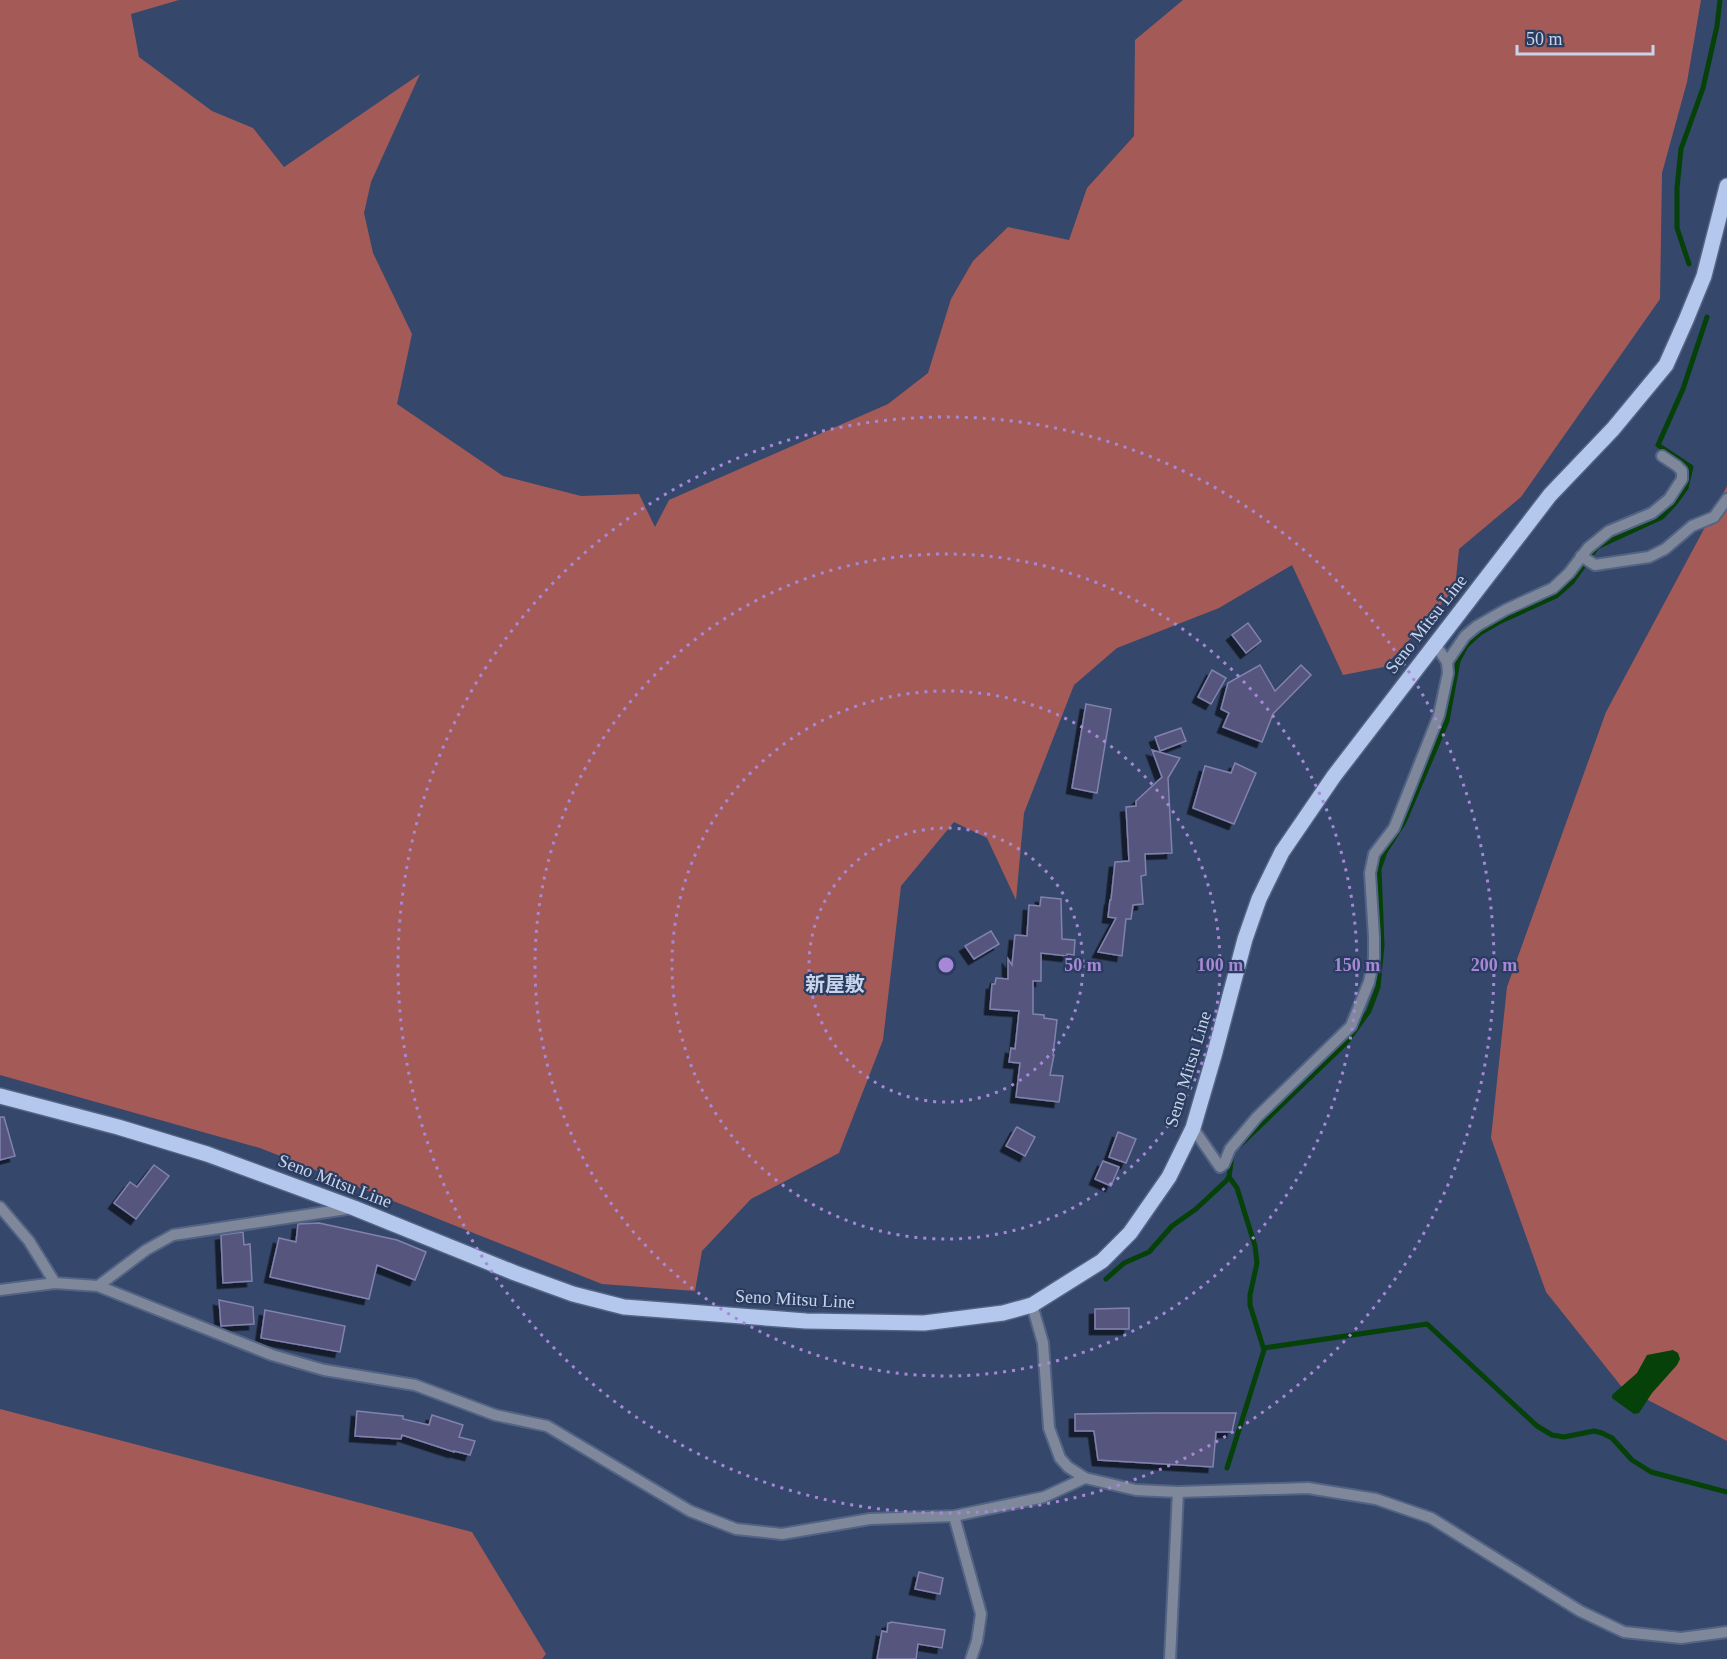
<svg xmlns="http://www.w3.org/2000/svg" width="1727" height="1659" viewBox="0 0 1727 1659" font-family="'Times New Roman','Noto Sans JP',serif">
	<defs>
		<filter id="shadow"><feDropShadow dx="-5.5" dy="5.5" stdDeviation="0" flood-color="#0009"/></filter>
	</defs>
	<rect width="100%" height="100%" fill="#35476b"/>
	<g fill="#a45b58">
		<path d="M 0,0 L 179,0 L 131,14 L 139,57 L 212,111 L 253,128 L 284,167 L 420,74 L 371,182 L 364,213 L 373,253 L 412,334 L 397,404 L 503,476 L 581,496 L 639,494 L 655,527 L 669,500 L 888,404 L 928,373 L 951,299 L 973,261 L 1008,227 L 1069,240 L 1087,188 L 1134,136 L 1135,40 L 1183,0 L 1701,0 L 1687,82 L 1662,173 L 1660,299 L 1521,497 L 1459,549 L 1455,588 L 1424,624 L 1384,667 L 1343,675 L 1292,565 L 1219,608 L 1117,648 L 1074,685 L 1024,813 L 1016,900 L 987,838 L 954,822 L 901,886 L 883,1040 L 839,1153 L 751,1199 L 702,1251 L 695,1291 L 602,1284 L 260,1148 L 0,1075 Z"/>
		<path d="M 1727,486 L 1727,1441 L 1621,1386 L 1546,1292 L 1491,1138 L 1507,987 L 1606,712 Z"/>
		<path d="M 0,1409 L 472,1532 L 546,1654 L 542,1659 L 0,1659 Z"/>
	</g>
	<path fill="#054108" d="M 1673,1350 L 1678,1353 L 1680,1359 L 1677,1365 L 1652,1393 L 1639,1413 L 1634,1414 L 1612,1398 L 1612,1395 L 1637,1373 L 1647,1355 Z"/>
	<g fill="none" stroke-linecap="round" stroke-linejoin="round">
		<g stroke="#054108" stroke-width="5">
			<path d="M 1689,264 L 1677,228 L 1677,188 L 1681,149 L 1703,88 L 1717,26 L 1720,0"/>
			<path d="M 1240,1145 L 1346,1043 L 1369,1011 L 1378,987 L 1382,945 L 1379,869 L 1385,852 L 1404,822 L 1447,721 L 1458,661 L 1466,646 L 1480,633 L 1499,622 L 1556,596 L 1572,582 L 1597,547 L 1662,517 L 1675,503 L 1686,488 L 1691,467 L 1658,445 L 1683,389 L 1707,317"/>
			<path d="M 1106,1279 L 1124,1263 L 1149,1252 L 1172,1226 L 1196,1209 L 1226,1181 L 1229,1177 L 1232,1155"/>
			<path d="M 1264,1348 L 1427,1324 L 1537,1426 L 1552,1435 L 1564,1437 L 1594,1431 L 1602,1433 L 1612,1438 L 1632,1460 L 1651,1472 L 1727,1492"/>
			<path d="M 1227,1468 L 1264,1350 L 1250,1305 L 1250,1295 L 1257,1263 L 1255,1246 L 1237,1188 L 1229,1177"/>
		</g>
	</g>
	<g fill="#55557e" stroke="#8182ae" stroke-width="1.5" filter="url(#shadow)">
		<path d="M 1248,623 L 1261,641 L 1246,653 L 1232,635 Z"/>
		<path d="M 1260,665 L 1275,691 L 1301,665 L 1311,675 L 1273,714 L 1262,742 L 1223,727 L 1229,713 L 1221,709 L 1228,683 Z"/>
		<path d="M 1212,670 L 1226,678 L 1211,704 L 1198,697 Z"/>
		<path d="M 1086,704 L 1111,709 L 1097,793 L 1072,788 Z"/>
		<path d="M 1181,728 L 1186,741 L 1160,751 L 1155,737 Z"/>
		<path d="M 1152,750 L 1180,758 L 1168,778 L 1172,853 L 1145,854 L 1146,875 L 1141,876 L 1143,904 L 1133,905 L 1131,919 L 1126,919 L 1122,956 L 1098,952 L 1116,918 L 1108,917 L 1110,900 L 1111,900 L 1115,862 L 1129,861 L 1126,807 L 1136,806 L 1136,801 L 1162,777 Z"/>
		<path d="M 1235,763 L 1256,773 L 1234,824 L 1193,808 L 1205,766 L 1231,773 Z"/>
		<path d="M 1041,897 L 1061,899 L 1062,939 L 1075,940 L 1074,955 L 1067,954 L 1067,956 L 1041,953 L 1041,981 L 1033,981 L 1033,1014 L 1044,1015 L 1044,1018 L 1057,1020 L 1053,1055 L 1054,1055 L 1050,1075 L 1063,1076 L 1059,1102 L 1016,1097 L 1020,1063 L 1009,1062 L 1011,1048 L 1015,1049 L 1019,1011 L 990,1009 L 992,984 L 995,984 L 996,978 L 1008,979 L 1008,959 L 1012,965 L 1015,935 L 1027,936 L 1029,905 L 1040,906 Z"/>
		<path d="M 991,931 L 999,944 L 974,959 L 965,946 Z"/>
		<path d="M 0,1117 L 4,1117 L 15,1156 L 0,1160 Z"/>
		<path d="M 1017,1127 L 1035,1137 L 1025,1156 L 1006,1146 L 1016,1128 Z"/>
		<path d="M 1118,1132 L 1136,1139 L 1126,1163 L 1109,1157 Z"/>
		<path d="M 1103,1161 L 1119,1167 L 1111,1186 L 1095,1179 Z"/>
		<path d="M 154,1165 L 169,1176 L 136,1219 L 114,1203 L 130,1182 L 137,1187 Z"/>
		<path d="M 319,1223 L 397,1240 L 426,1252 L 415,1280 L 377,1265 L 369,1299 L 270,1277 L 279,1238 L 296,1242 L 298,1224 Z"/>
		<path d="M 243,1232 L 244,1245 L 250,1244 L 252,1281 L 223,1283 L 221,1235 Z"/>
		<path d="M 219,1300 L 253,1307 L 254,1324 L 221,1326 Z"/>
		<path d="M 1129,1308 L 1129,1329 L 1095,1329 L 1095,1309 Z"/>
		<path d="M 265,1310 L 345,1326 L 340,1352 L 261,1338 Z"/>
		<path d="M 357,1411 L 403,1416 L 403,1419 L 429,1425 L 432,1415 L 463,1425 L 459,1437 L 475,1441 L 470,1455 L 454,1451 L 454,1452 L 402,1435 L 401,1439 L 355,1436 Z"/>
		<path d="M 1154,1413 L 1236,1413 L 1232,1432 L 1216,1432 L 1213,1467 L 1098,1460 L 1094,1431 L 1075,1431 L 1075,1414 Z"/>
		<path d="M 919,1572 L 943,1578 L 940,1594 L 915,1589 Z"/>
		<path d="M 891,1622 L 945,1630 L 942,1648 L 918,1644 L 916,1659 L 877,1659 L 882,1631 L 887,1632 L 888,1623 L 890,1623 Z"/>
	</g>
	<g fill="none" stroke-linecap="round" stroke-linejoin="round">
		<g stroke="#536384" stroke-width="14">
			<g id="minor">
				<path d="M 1581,556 L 1595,565 L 1649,557 L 1665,549 L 1692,526 L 1714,517 L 1727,499"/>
				<path d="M 1447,662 L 1465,636 L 1477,626 L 1505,610 L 1553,588 L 1569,573 L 1588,548 L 1609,531 L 1652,513 L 1669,499 L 1682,479 L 1682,471 L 1677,466 L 1662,456"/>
				<path d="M 1193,1128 L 1220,1167 L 1224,1164 L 1230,1149 L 1257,1117 L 1351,1026 L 1369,982 L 1374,958 L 1374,937 L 1370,873 L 1374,854 L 1394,828 L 1439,715 L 1448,673 L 1447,662 L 1435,644"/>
				<path d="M 0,1207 L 29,1241 L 55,1283"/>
				<path d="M 98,1286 L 146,1250 L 173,1235 L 353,1208"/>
				<path d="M 0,1290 L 55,1283 L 98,1286 L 272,1355 L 324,1370 L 415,1385 L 495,1415 L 547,1426 L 690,1511 L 736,1529 L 782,1534 L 870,1519 L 954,1516 L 1044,1497 L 1085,1478"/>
				<path d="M 1032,1305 L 1043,1343 L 1049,1428 L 1060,1458 L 1068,1467 L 1085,1478 L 1136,1490 L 1178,1492 L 1308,1488 L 1376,1499 L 1431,1518 L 1580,1611 L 1624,1632 L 1681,1638 L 1727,1632"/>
				<path d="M 954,1516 L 981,1614 L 977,1641 L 971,1659"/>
				<path d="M 1170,1659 L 1178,1492"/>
			</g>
		</g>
		<g stroke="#536384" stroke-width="18">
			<path id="major" d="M 0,1096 L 118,1127 L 207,1154 L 354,1208 L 515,1273 L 573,1294 L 624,1307 L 806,1321 L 924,1323 L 1003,1313 L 1032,1305 L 1102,1261 L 1130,1233 L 1169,1177 L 1193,1128 L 1214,1056 L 1245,939 L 1259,899 L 1282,852 L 1334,776 L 1550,495 L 1613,429 L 1666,365 L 1686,320 L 1704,276 L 1727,186"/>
		</g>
		<use href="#minor" stroke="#7f889a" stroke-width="10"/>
		<use href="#major" stroke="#b4c7ec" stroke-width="15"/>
	</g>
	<g fill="none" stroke="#a688d7" stroke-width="3" stroke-dasharray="3 6">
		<circle cx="946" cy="965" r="137"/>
		<circle cx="946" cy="965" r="274"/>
		<circle cx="946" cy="965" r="411"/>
		<circle cx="946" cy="965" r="548"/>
	</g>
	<g text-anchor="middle" stroke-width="4.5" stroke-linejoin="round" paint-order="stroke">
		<g font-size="18" fill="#c9d4ea" stroke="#2a3c5f">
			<text transform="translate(1426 624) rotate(-52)" y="6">Seno Mitsu Line</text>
			<text transform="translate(1188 1069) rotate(-73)" y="6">Seno Mitsu Line</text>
			<text transform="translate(335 1181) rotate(21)" y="6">Seno Mitsu Line</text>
			<text transform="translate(795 1299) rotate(3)" y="6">Seno Mitsu Line</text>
		</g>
		<g font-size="20" font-weight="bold" fill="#c9d4ea" stroke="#2a3c5f">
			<text x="835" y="991">新屋敷</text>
		</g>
	</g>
	<circle cx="946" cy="965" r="9" fill="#a688d7" stroke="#2a3c5f" stroke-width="3"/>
	<g font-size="18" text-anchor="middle" font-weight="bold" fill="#a688d7" stroke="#2a3c5f" stroke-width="4.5" stroke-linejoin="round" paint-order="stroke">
		<text x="1083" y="971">50 m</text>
		<text x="1220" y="971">100 m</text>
		<text x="1357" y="971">150 m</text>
		<text x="1494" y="971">200 m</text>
	</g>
	<path d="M1517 45v9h136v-9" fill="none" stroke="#c9d4ea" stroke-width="3"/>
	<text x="1526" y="45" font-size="18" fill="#c9d4ea" stroke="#2a3c5f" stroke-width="4.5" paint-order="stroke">50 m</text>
</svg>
